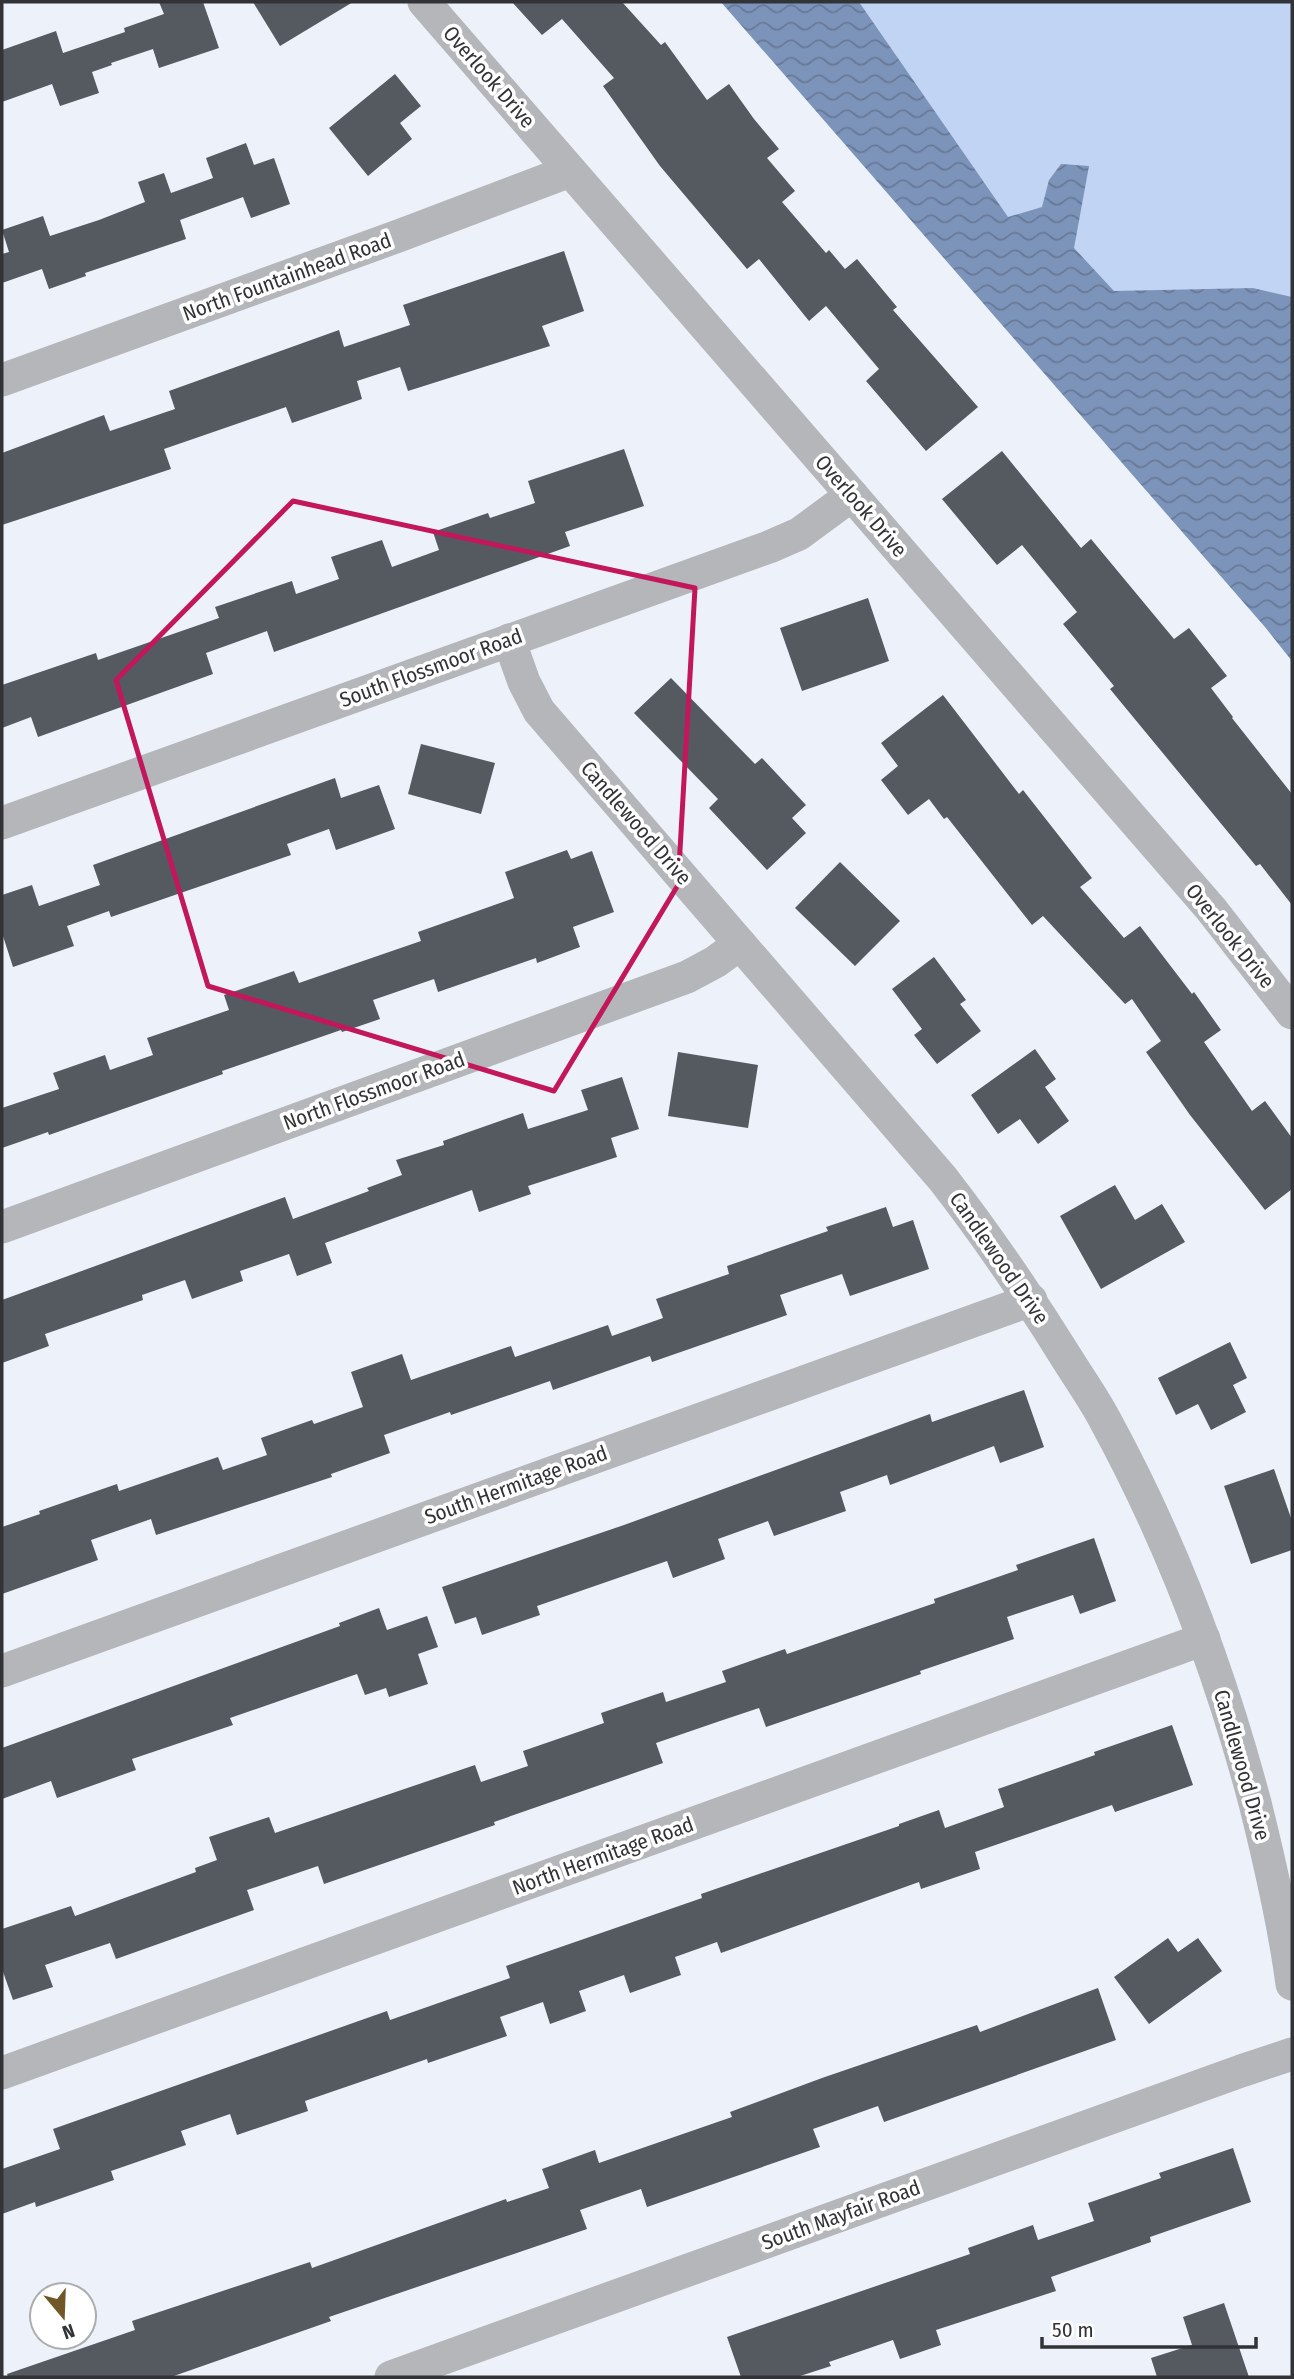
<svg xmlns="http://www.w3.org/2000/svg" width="1294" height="2379" viewBox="0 0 1294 2379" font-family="'Fira Sans Condensed',sans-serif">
	<defs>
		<pattern id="water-waves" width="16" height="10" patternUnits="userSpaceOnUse" patternTransform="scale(1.75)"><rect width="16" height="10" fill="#7d94ba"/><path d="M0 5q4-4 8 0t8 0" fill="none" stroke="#677998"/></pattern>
	</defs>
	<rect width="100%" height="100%" fill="#ecf1fa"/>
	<path fill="#c1d4f4" d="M 721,2 L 1292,2 L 1292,661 L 1265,627 Z"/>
	<path fill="url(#water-waves)" d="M 721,2 L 859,2 L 1008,217 L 1042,207 L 1049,180 L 1061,164 L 1089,166 L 1074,248 L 1114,291 L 1253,288 L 1292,297 L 1292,661 L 1265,627 Z"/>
	<g fill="#555960">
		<path d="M 159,2 L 203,2 L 219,48 L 159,68 L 153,49 L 111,63 L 112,65 L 92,72 L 99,93 L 60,106 L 52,84 L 2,102 L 2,50 L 56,31 L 63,53 L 125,32 L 124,28 L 164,14 Z"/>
		<path d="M 253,2 L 353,2 L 280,46 Z"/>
		<path d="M 512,2 L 622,2 L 661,45 L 665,42 L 707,100 L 729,84 L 754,119 L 779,149 L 767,158 L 795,191 L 782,202 L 826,253 L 829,250 L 845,269 L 857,259 L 897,307 L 893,310 L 978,407 L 926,451 L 866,381 L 879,369 L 826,306 L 809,321 L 759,259 L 747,269 L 660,166 L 603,86 L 614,78 L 562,19 L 542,35 Z"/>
		<path d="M 395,74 L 421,106 L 400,123 L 412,139 L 368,176 L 329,128 Z"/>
		<path d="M 246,143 L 254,165 L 274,158 L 290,204 L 251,218 L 243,197 L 180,220 L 186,239 L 85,273 L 86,276 L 49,289 L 42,269 L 2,283 L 2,254 L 9,252 L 2,230 L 43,216 L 50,236 L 99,220 L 145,202 L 138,182 L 164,173 L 171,193 L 213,178 L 206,158 Z"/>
		<path d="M 564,251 L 584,311 L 542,326 L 550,346 L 408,391 L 400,367 L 357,381 L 362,399 L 292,423 L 286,407 L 164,449 L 171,469 L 2,525 L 2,453 L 104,415 L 110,431 L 175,409 L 169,391 L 339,330 L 344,347 L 410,325 L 403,305 Z"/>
		<path d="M 624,449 L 644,506 L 565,532 L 570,546 L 274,652 L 267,631 L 206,653 L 213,674 L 38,737 L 31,717 L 2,728 L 2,685 L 96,653 L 98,660 L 219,618 L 215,607 L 292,581 L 296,594 L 339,579 L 331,557 L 382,540 L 392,567 L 439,550 L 433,532 L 488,513 L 490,518 L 535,503 L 528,481 Z"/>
		<path d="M 1002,451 L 1081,548 L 1091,539 L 1174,639 L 1189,628 L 1227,676 L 1211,688 L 1233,717 L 1232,718 L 1292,794 L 1292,905 L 1260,864 L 1256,866 L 1110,689 L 1114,686 L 1063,624 L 1077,612 L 1022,545 L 997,565 L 942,499 Z"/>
		<path d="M 868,598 L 889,661 L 802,691 L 780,628 Z"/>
		<path d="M 671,678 L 755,764 L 762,758 L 806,805 L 792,818 L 806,833 L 767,870 L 709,808 L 718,799 L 634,713 Z"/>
		<path d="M 943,695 L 1019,794 L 1023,790 L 1092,878 L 1080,887 L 1124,938 L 1140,926 L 1192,994 L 1194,992 L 1221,1030 L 1204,1042 L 1252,1111 L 1265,1101 L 1292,1138 L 1292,1189 L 1265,1210 L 1190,1115 L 1146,1052 L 1161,1041 L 1132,999 L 1125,1004 L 1043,916 L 1032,925 L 947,817 L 944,819 L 929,799 L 908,815 L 881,780 L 898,766 L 881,743 Z"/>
		<path d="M 421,744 L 495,763 L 481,814 L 408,794 Z"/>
		<path d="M 335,778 L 341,798 L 379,785 L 395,829 L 336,850 L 329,829 L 287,844 L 291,855 L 111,917 L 109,911 L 67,926 L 74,946 L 13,967 L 2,933 L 2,895 L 32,885 L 39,906 L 100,885 L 93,865 Z"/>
		<path d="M 567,850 L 571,859 L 592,851 L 614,912 L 573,927 L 580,947 L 537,963 L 536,958 L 438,992 L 434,979 L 373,1000 L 380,1019 L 342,1032 L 341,1030 L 222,1071 L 223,1074 L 49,1135 L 48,1132 L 2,1148 L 2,1108 L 59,1089 L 53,1073 L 105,1055 L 110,1070 L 153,1055 L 147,1038 L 229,1010 L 224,995 L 294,971 L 299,983 L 421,941 L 418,932 L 514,898 L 505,872 Z"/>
		<path d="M 840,862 L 900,921 L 855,966 L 795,908 Z"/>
		<path d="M 934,957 L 966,1000 L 960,1004 L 981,1031 L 937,1064 L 914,1035 L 922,1029 L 892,989 Z"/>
		<path d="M 1035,1049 L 1056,1079 L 1045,1087 L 1069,1121 L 1038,1144 L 1020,1119 L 998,1134 L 971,1095 Z"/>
		<path d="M 678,1052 L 758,1065 L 748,1128 L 668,1116 Z"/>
		<path d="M 622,1077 L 639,1129 L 611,1138 L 617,1157 L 528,1186 L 531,1194 L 479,1212 L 472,1190 L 325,1243 L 332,1263 L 297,1276 L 289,1254 L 240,1271 L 243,1281 L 192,1299 L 185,1280 L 142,1295 L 143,1300 L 45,1334 L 49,1346 L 2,1363 L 2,1300 L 285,1197 L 293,1219 L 369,1191 L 367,1188 L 402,1175 L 396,1160 L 444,1145 L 443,1141 L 523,1113 L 528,1129 L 588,1110 L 581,1090 Z"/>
		<path d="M 1115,1185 L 1135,1220 L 1162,1204 L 1185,1242 L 1101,1289 L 1060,1216 Z"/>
		<path d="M 886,1207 L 893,1227 L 913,1220 L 929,1269 L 850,1296 L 842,1274 L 780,1295 L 787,1315 L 652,1362 L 650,1356 L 553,1390 L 550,1381 L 451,1415 L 450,1412 L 384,1435 L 390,1453 L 331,1474 L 332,1477 L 156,1535 L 151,1519 L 91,1540 L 98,1560 L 2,1594 L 2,1527 L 40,1514 L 39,1511 L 117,1484 L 119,1491 L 218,1457 L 223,1470 L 267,1455 L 261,1438 L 312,1420 L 314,1424 L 363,1407 L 351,1372 L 402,1354 L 411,1380 L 511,1346 L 515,1357 L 608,1325 L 612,1336 L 663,1318 L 656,1299 L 729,1274 L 727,1266 L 828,1231 L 826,1227 Z"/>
		<path d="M 1230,1342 L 1247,1378 L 1233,1385 L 1246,1412 L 1211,1430 L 1198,1404 L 1176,1415 L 1158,1378 Z"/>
		<path d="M 1024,1390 L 1044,1447 L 1000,1463 L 994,1446 L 890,1485 L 887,1475 L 840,1492 L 846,1511 L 774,1536 L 768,1521 L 718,1539 L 725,1559 L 673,1578 L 667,1561 L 537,1606 L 540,1615 L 482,1635 L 476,1617 L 455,1624 L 442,1587 L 624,1525 L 930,1414 L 932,1422 Z"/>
		<path d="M 1274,1469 L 1292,1521 L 1292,1550 L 1251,1564 L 1224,1486 Z"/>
		<path d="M 1094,1538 L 1116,1601 L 1080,1614 L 1073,1595 L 1007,1617 L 1014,1639 L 920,1671 L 921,1674 L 766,1727 L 759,1708 L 720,1721 L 656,1743 L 663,1763 L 494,1822 L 495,1825 L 324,1884 L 318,1866 L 247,1890 L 254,1910 L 116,1959 L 110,1943 L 45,1965 L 53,1987 L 13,2000 L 2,1969 L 2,1929 L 71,1906 L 75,1916 L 196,1872 L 195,1868 L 217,1860 L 209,1837 L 269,1817 L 275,1833 L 475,1765 L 481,1782 L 528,1766 L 523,1751 L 604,1723 L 601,1713 L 663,1692 L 666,1702 L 726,1682 L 722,1671 L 785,1649 L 787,1654 L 935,1603 L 934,1599 L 1018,1570 L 1016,1565 Z"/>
		<path d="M 379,1608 L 387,1630 L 427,1616 L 438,1647 L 418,1654 L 428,1684 L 389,1697 L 386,1688 L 365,1695 L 357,1674 L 230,1718 L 233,1725 L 132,1759 L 136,1770 L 57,1798 L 51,1781 L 2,1799 L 2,1748 L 340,1626 L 339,1623 Z"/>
		<path d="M 1172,1725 L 1193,1785 L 1115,1812 L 1112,1805 L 975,1852 L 980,1869 L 921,1889 L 919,1882 L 721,1953 L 717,1942 L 675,1957 L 681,1975 L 630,1993 L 624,1975 L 579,1991 L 586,2011 L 550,2024 L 543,2002 L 500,2017 L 507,2036 L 428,2063 L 427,2059 L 305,2101 L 308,2111 L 237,2135 L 230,2114 L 181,2131 L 186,2145 L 111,2171 L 114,2180 L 36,2207 L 35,2202 L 2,2214 L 2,2169 L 60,2149 L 53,2129 L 387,2011 L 390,2020 L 510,1978 L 506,1966 L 702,1898 L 701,1894 L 899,1826 L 899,1824 L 939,1810 L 945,1828 L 1004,1807 L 998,1789 L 1095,1755 L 1094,1752 Z"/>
		<path d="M 1168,1938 L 1178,1952 L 1198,1938 L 1222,1971 L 1149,2024 L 1114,1977 Z"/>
		<path d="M 1098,1988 L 1116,2040 L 884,2122 L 878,2106 L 813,2129 L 820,2147 L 647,2207 L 641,2189 L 580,2210 L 587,2229 L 329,2317 L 331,2321 L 171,2377 L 8,2377 L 7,2374 L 135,2330 L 132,2321 L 310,2262 L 312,2268 L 506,2199 L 507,2202 L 549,2188 L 542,2169 L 595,2150 L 599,2163 L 732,2117 L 730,2112 L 822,2078 L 977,2025 L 980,2032 Z"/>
		<path d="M 1233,2148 L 1251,2202 L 1150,2237 L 1151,2242 L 1051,2277 L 1056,2291 L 936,2330 L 941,2345 L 900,2359 L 893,2340 L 829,2362 L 831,2366 L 797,2377 L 741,2377 L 727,2337 L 970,2254 L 968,2248 L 1033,2225 L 1038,2240 L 1094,2221 L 1088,2203 L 1161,2178 L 1159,2173 Z"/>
		<path d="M 1224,2303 L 1249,2377 L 1157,2377 L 1151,2358 L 1192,2345 L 1183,2317 Z"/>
	</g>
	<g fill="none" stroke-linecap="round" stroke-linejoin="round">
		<g stroke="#b4b6ba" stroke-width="33">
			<path d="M 424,2 L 1211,909 L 1292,1013"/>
			<path d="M 2,380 L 401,235 L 570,171"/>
			<path d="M 509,640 L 524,682 L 539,711 L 943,1179 C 988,1237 1028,1296 1066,1357 C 1079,1378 1094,1399 1105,1420 C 1171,1541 1220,1671 1255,1803 C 1270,1863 1284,1923 1292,1984"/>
			<path d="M 2,823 L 769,547 L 799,534 L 852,495"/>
			<path d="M 2,1227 L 687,977 L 715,962 L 740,944"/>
			<path d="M 2,1671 L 1031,1300"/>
			<path d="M 2,2073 L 1204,1639"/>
			<path d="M 391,2377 L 1241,2071 L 1292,2054"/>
		</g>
	</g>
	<path fill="none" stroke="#c2185b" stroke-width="5" stroke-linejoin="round" d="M 293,501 L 695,588 L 678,885 L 554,1091 L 208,986 L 116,680 Z"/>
	<g text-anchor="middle" stroke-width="7" stroke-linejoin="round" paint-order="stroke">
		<g font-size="21" fill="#313337" stroke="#fff">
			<text transform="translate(489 77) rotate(49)" y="7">Overlook Drive</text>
			<text transform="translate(287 277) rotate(-20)" y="7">North Fountainhead Road</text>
			<text transform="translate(861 506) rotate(49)" y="7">Overlook Drive</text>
			<text transform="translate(431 668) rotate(-20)" y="7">South Flossmoor Road</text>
			<text transform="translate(636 823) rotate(49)" y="7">Candlewood Drive</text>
			<text transform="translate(1230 936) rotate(51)" y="7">Overlook Drive</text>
			<text transform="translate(374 1091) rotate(-20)" y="7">North Flossmoor Road</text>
			<text transform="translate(999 1258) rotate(55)" y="7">Candlewood Drive</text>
			<text transform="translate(516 1485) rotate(-20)" y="7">South Hermitage Road</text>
			<text transform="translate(1242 1765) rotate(74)" y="7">Candlewood Drive</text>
			<text transform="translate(603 1856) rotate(-20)" y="7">North Hermitage Road</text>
			<text transform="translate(841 2215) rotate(-20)" y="7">South Mayfair Road</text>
		</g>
	</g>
	<rect width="1294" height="2379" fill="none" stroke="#313337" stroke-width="7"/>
	<g transform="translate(63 2316) rotate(161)"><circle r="33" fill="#ffffff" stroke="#adadaf" stroke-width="2"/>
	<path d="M0-5L12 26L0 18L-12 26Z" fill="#715728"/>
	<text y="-10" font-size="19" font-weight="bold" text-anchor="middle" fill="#313337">N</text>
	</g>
	<path d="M1042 2337v10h214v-10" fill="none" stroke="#313337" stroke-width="3.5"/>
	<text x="1052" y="2337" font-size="21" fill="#313337" stroke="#ffffff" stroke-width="5" paint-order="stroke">50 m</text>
</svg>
